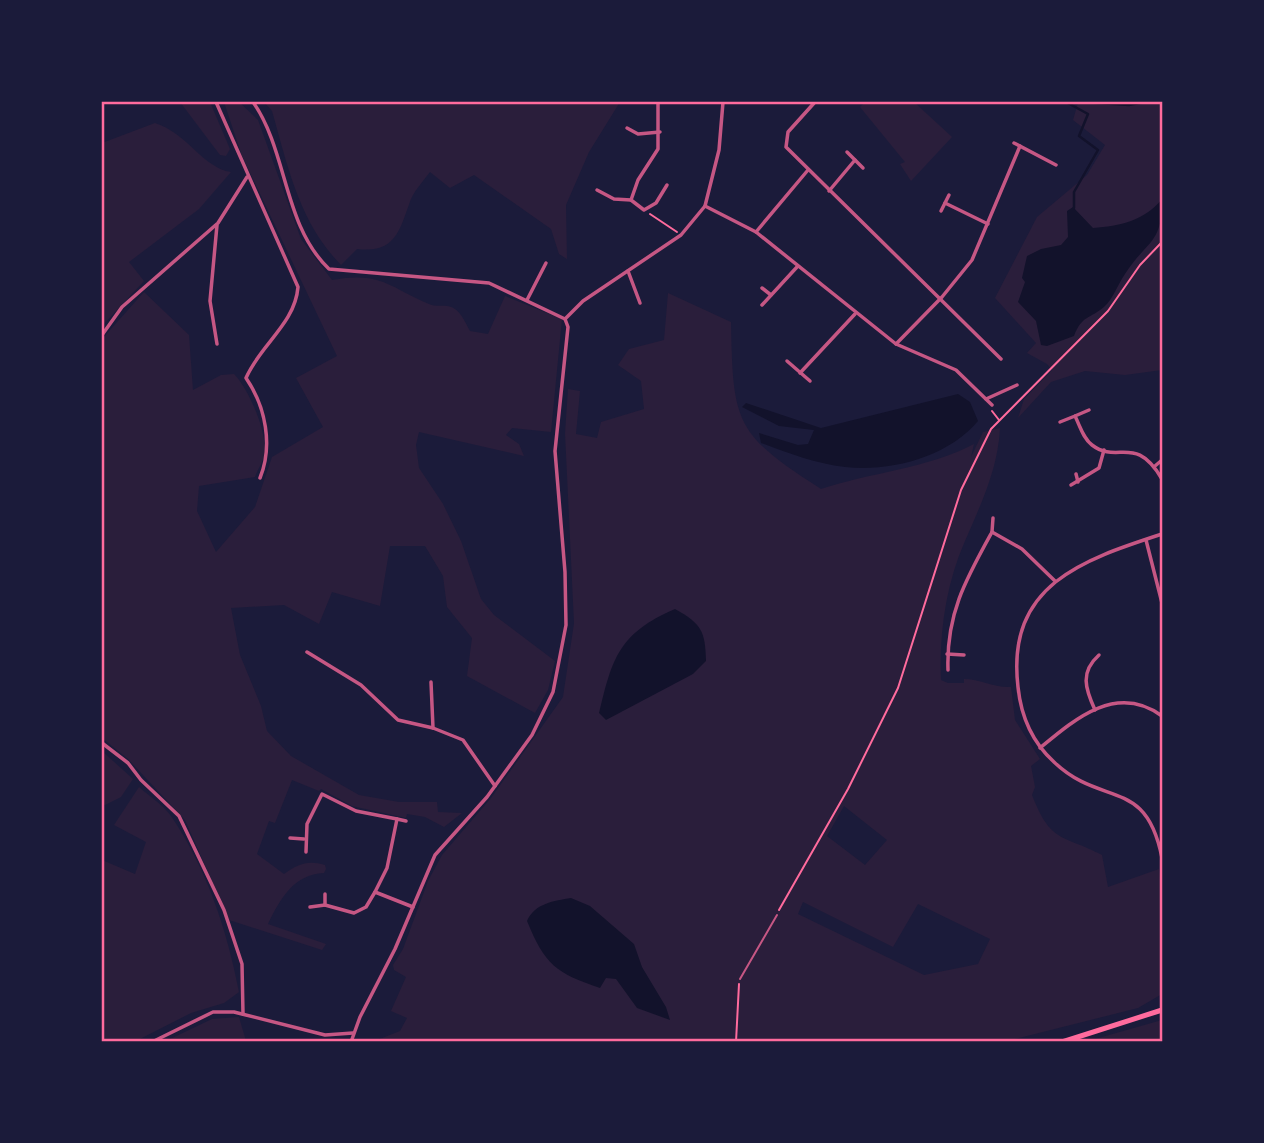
<svg xmlns="http://www.w3.org/2000/svg" width="1264" height="1143" viewBox="0 0 1264 1143" font-family="Raleway,sans-serif">
	<rect width="100%" height="100%" fill="#1b1b3a"/>
	<g fill="#2a1e3b" fill-rule="evenodd">
		<path d="M 180,102 L 210,102 L 230,149 L 226,156 L 220,155 Z"/>
		<path d="M 224,102 L 239,102 L 258,120 L 301,239 L 332,280 C 381,271 389,287 429,304 C 437,308 447,303 455,309 C 462,314 466,324 470,331 L 488,334 L 505,296 L 562,319 L 551,432 L 512,428 L 506,435 L 519,444 L 524,456 L 419,432 L 416,445 L 419,468 L 443,504 L 461,541 L 481,599 L 494,615 L 555,661 L 548,690 L 535,713 L 467,676 L 472,638 L 447,607 L 443,576 L 425,546 L 390,546 L 380,606 L 332,592 L 319,624 L 284,605 L 231,608 L 240,655 L 261,706 L 267,731 L 291,756 L 359,795 L 399,802 L 437,802 L 438,812 L 462,813 L 444,827 L 425,817 L 407,814 L 406,818 L 352,806 L 321,789 L 319,791 L 292,780 L 275,823 L 269,821 L 257,854 L 284,874 C 298,864 308,860 325,865 L 326,869 L 324,873 C 294,874 280,899 268,924 L 326,944 L 322,950 L 229,920 L 185,820 L 128,759 L 102,738 L 102,339 L 144,292 L 189,335 L 193,390 L 221,375 L 234,374 C 249,389 269,435 264,457 C 262,463 257,471 255,477 L 199,486 L 197,511 L 216,552 L 255,507 L 272,457 L 323,427 L 296,378 L 337,356 L 242,156 Z"/>
		<path d="M 264,102 L 620,102 L 589,152 L 566,205 L 567,259 L 559,254 L 551,229 L 474,175 L 450,188 L 430,172 C 424,180 415,190 411,199 C 400,228 397,254 357,249 L 341,265 C 299,222 288,167 272,111 Z"/>
		<path d="M 865,102 L 914,102 L 952,137 L 911,181 L 900,164 L 905,162 L 860,107 Z"/>
		<path d="M 1083,102 L 1162,102 L 1162,370 L 1125,375 L 1085,371 L 1051,382 L 1018,418 L 1024,399 L 1052,370 L 1047,364 L 1027,353 L 1036,343 L 995,298 L 1037,217 L 1087,175 L 1105,145 L 1073,120 L 1078,103 Z"/>
		<path d="M 155,123 C 187,133 203,168 231,172 L 199,209 L 129,262 L 144,281 L 102,326 L 102,143 Z"/>
		<path d="M 668,293 L 731,322 C 733,423 735,434 821,489 C 872,472 926,469 974,444 L 971,457 L 983,432 L 1000,428 C 998,469 981,504 965,541 C 946,584 939,633 941,680 L 948,683 L 964,683 L 964,679 C 980,679 994,688 1011,687 L 1015,720 L 1040,759 L 1031,766 L 1035,787 L 1032,795 C 1051,844 1062,834 1102,855 L 1108,887 L 1159,869 L 1162,897 L 1162,994 L 1138,1008 L 1007,1041 L 372,1042 L 400,1031 L 407,1018 L 391,1011 L 406,977 L 394,970 L 393,965 L 403,949 L 428,881 L 442,855 L 491,798 L 563,697 L 574,623 L 565,433 L 568,389 L 580,391 L 576,434 L 597,438 L 601,422 L 644,409 L 641,381 L 618,365 L 629,349 L 664,340 ZM 844,806 L 887,840 L 865,865 L 827,836 ZM 803,902 L 893,947 L 918,904 L 990,939 L 978,964 L 924,975 L 798,914 Z"/>
		<path d="M 102,751 L 133,779 L 121,797 L 105,805 L 102,804 Z"/>
		<path d="M 139,787 C 149,796 163,805 171,816 C 207,869 227,930 239,992 L 224,1003 L 191,1013 L 136,1041 L 102,1041 L 102,860 L 135,874 L 146,842 L 114,825 Z"/>
		<path d="M 239,1017 L 246,1041 L 166,1041 L 212,1019 Z"/>
		<path d="M 1162,1020 L 1162,1041 L 1088,1041 Z"/>
	</g>
	<g fill="#12122b">
		<path d="M 1162,199 C 1163,244 1146,241 1125,274 C 1118,284 1113,299 1104,307 C 1090,319 1082,315 1074,336 L 1047,346 L 1041,345 L 1036,321 L 1018,302 L 1025,282 L 1022,278 L 1027,256 L 1041,249 L 1061,245 L 1068,237 L 1067,211 L 1073,207 L 1093,228 C 1120,226 1144,221 1162,199 Z"/>
		<path d="M 958,394 L 970,402 L 978,421 C 948,457 891,472 845,467 C 816,464 788,453 761,443 L 759,433 L 798,445 L 808,444 L 814,430 L 779,426 L 742,407 L 746,403 L 821,428 Z"/>
		<path d="M 675,609 C 702,624 705,631 706,661 L 693,674 L 606,720 L 599,713 C 612,658 619,633 675,609 Z"/>
		<path d="M 571,898 L 590,906 L 634,944 L 642,967 L 666,1007 L 670,1020 L 637,1008 L 616,979 L 606,978 L 600,988 C 556,973 545,965 527,921 C 535,903 554,901 571,898 Z"/>
	</g>
	<g fill="none" stroke-linecap="round" stroke-linejoin="round">
		<g stroke="#12122b" stroke-width="2.5">
			<path d="M 1066,102 L 1088,114 L 1079,136 L 1098,150 L 1074,192 L 1074,208"/>
			<path d="M 1082,102 L 1129,105 L 1145,102"/>
		</g>
		<g stroke="#ff6b9d" stroke-width="2">
			<path d="M 650,214 L 677,232"/>
			<path d="M 992,411 L 999,420"/>
			<path d="M 779,910 L 848,789 L 898,688 L 961,490 L 991,429 L 1108,311 L 1140,265 L 1162,242"/>
			<path d="M 736,1042 L 739,984"/>
		</g>
		<path stroke="#c65784" stroke-width="2" d="M 740,979 L 777,915"/>
		<g stroke="#c65784" stroke-width="3.5">
			<path d="M 216,102 L 298,287 C 295,324 260,345 246,378 C 266,407 273,446 260,478"/>
			<path d="M 253,102 C 288,152 283,225 329,269 L 489,283 L 565,319"/>
			<path d="M 658,102 L 658,149 L 638,180 L 631,200 L 644,210 L 656,203 L 667,185"/>
			<path d="M 815,102 L 788,132 L 786,147 L 1001,359"/>
			<path d="M 627,128 L 638,134 L 660,132"/>
			<path d="M 1014,143 L 1056,165"/>
			<path d="M 847,152 L 863,168"/>
			<path d="M 597,190 L 614,199 L 631,200"/>
			<path d="M 829,191 L 855,160"/>
			<path d="M 945,203 L 988,224"/>
			<path d="M 705,206 L 756,232 L 896,344 L 956,370 L 992,405"/>
			<path d="M 941,211 L 949,195"/>
			<path d="M 756,232 L 808,170"/>
			<path d="M 628,271 L 640,303"/>
			<path d="M 762,288 L 771,295"/>
			<path d="M 527,300 L 546,263"/>
			<path d="M 762,305 L 797,267"/>
			<path d="M 102,335 L 122,307 L 218,223 L 247,177"/>
			<path d="M 217,344 L 210,301 L 217,225"/>
			<path d="M 896,344 L 942,297 L 972,260 L 1020,146"/>
			<path d="M 787,361 L 810,381"/>
			<path d="M 800,373 L 855,314"/>
			<path d="M 986,399 L 1017,385"/>
			<path d="M 1089,410 L 1075,416 C 1080,426 1083,438 1092,445 C 1118,465 1135,433 1162,479"/>
			<path d="M 1060,422 L 1075,416"/>
			<path d="M 1155,466 L 1162,460"/>
			<path d="M 1076,474 L 1078,482"/>
			<path d="M 1071,485 L 1099,468 L 1104,450"/>
			<path d="M 992,532 L 993,518"/>
			<path d="M 1162,534 C 1082,560 1006,585 1018,687 C 1021,716 1032,742 1054,762 C 1102,808 1146,776 1162,858"/>
			<path d="M 1146,540 L 1162,603"/>
			<path d="M 307,652 L 361,685 L 398,720 L 433,728 L 463,740 L 495,786"/>
			<path d="M 947,654 L 964,655"/>
			<path d="M 948,670 C 946,614 966,579 992,532 L 1022,549 L 1055,581"/>
			<path d="M 431,682 L 433,728"/>
			<path d="M 1095,710 C 1085,688 1080,672 1099,655"/>
			<path d="M 102,743 L 128,763 L 141,780 L 179,816 L 224,910 L 242,964 L 243,1014"/>
			<path d="M 1040,748 C 1076,718 1117,683 1162,716"/>
			<path d="M 397,819 L 406,821"/>
			<path d="M 290,838 L 304,839"/>
			<path d="M 306,852 L 307,824 L 322,794 L 356,811 L 397,819 L 387,868 L 375,892"/>
			<path d="M 325,894 L 325,905 L 354,913 L 366,907 L 375,892 L 413,907"/>
			<path d="M 310,907 L 325,905"/>
			<path d="M 152,1042 L 213,1012 L 234,1012 L 325,1035 L 353,1033"/>
		</g>
		<path stroke="#c65784" stroke-width="3.5" d="M 351,1042 L 360,1017 L 395,949 L 435,855 L 487,797 L 532,735 L 553,692 L 566,625 L 565,572 L 555,451 L 568,327 L 565,319 L 583,301 L 681,235 L 705,206 L 719,150 L 723,102"/>
		<path stroke="#ff6b9d" stroke-width="5" d="M 1062,1042 L 1162,1010"/>
	</g>
	<rect width="1264" height="1143" fill="none" stroke="#1b1b3a" stroke-width="206"/>
	<rect x="103" y="103" width="1058" height="937" fill="none" stroke="#ff6b9d" stroke-width="2.5"/>
</svg>
